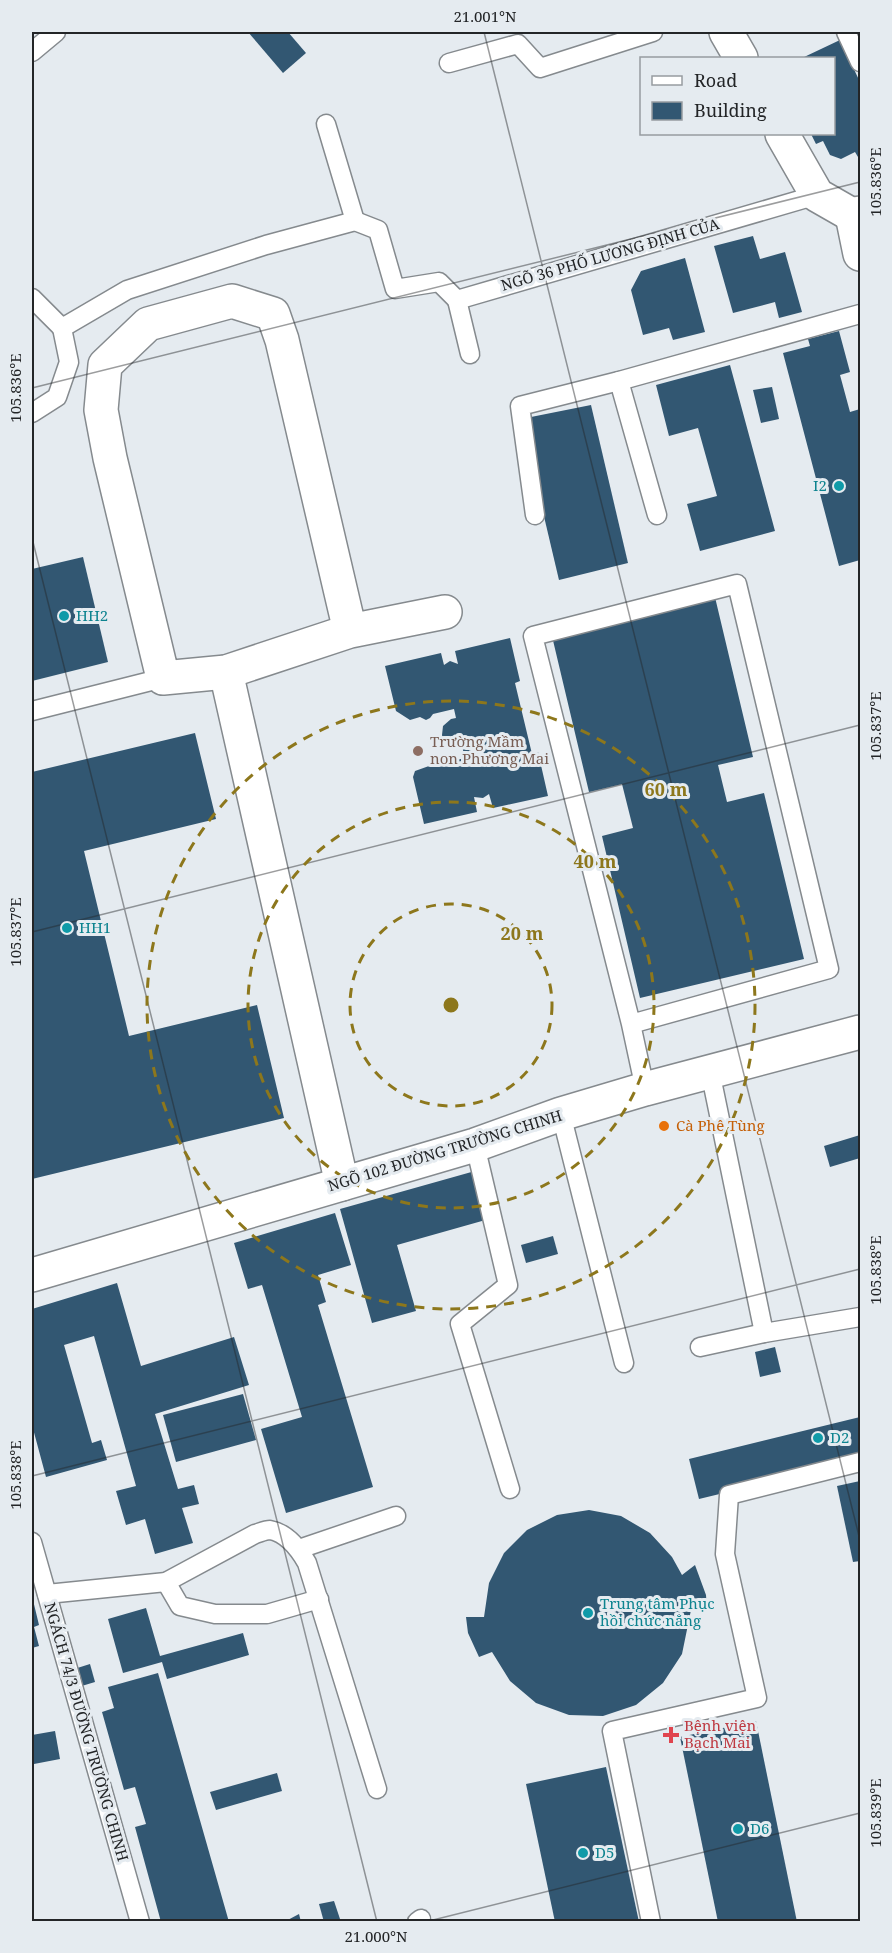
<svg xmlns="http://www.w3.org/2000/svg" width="892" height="1953" viewBox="0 0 892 1953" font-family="'Noto Serif',serif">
	<rect width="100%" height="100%" fill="#e5ebf0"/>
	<g fill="#325772">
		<path d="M 248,32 L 288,32 L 306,53 L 283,73 Z"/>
		<path d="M 840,40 L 860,82 L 860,156 L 858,157 L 855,152 L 841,159 L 830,155 L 823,141 L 816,144 L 811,134 L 834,134 L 834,58 L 802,58 Z"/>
		<path d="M 753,236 L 760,259 L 785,252 L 802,312 L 779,318 L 775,302 L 733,313 L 714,246 Z"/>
		<path d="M 685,258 L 705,332 L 673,340 L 669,328 L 643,335 L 631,290 L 641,271 Z"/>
		<path d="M 839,331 L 850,372 L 840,375 L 850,412 L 860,409 L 860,560 L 839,566 L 783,353 L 810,346 L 808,339 Z"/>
		<path d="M 730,365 L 775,531 L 700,551 L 687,504 L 717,496 L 698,428 L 669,436 L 656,385 Z"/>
		<path d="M 772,387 L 779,419 L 761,423 L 753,390 Z"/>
		<path d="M 591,405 L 628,563 L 559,580 L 521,419 Z"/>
		<path d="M 83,557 L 108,662 L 32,681 L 32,569 Z"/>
		<path d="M 714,593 L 753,757 L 718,765 L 727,802 L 764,793 L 804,959 L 640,998 L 602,836 L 633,828 L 622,784 L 589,792 L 551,632 Z"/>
		<path d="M 510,638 L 520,681 L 515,683 L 532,754 L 538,752 L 548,796 L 493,808 L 489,794 L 483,798 L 474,797 L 477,812 L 424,824 L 413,777 L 415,771 L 429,766 L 431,761 L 435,758 L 439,759 L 443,763 L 465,758 L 462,746 L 451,746 L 443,740 L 442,735 L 443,726 L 451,719 L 456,718 L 454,709 L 433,714 L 430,718 L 426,720 L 420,717 L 410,720 L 396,711 L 385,666 L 441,653 L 444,665 L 450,661 L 458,664 L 455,651 Z"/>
		<path d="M 195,733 L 216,819 L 84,851 L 129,1036 L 257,1005 L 284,1118 L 32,1179 L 32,772 Z"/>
		<path d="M 860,1135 L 860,1158 L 830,1167 L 824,1146 Z"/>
		<path d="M 475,1171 L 489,1219 L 397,1245 L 416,1311 L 372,1323 L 340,1209 Z"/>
		<path d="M 335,1213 L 351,1265 L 318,1275 L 326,1302 L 318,1305 L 373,1487 L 286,1513 L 261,1429 L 302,1417 L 262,1285 L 248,1289 L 234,1243 Z"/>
		<path d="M 553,1236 L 558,1254 L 526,1263 L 521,1245 Z"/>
		<path d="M 117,1283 L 141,1366 L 234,1337 L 249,1385 L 155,1414 L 178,1489 L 194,1485 L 199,1504 L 182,1508 L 193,1543 L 155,1554 L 145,1519 L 126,1525 L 116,1491 L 136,1486 L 94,1336 L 64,1345 L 92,1443 L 101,1440 L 107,1460 L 46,1477 L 32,1425 L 32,1309 Z"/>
		<path d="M 775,1347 L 781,1372 L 760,1377 L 755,1352 Z"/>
		<path d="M 243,1394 L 256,1440 L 176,1462 L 163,1415 Z"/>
		<path d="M 860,1417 L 860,1460 L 699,1499 L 689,1459 Z"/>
		<path d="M 860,1481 L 860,1561 L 853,1562 L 837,1486 Z"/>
		<path d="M 589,1510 L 621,1516 L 650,1533 L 672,1557 L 682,1575 L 695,1565 L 706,1595 L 707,1610 L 691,1610 L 682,1654 L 663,1683 L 636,1705 L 603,1716 L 569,1715 L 536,1703 L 510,1681 L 492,1652 L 479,1657 L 468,1633 L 466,1617 L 484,1617 L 489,1583 L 504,1553 L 527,1530 L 557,1515 Z"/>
		<path d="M 32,1596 L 39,1625 L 34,1627 L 39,1646 L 32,1648 Z"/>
		<path d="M 146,1608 L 160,1656 L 243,1633 L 249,1655 L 167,1679 L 162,1662 L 123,1673 L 108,1619 Z"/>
		<path d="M 90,1664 L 95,1682 L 75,1688 L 71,1670 Z"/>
		<path d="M 158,1673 L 229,1922 L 161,1922 L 135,1827 L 146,1824 L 135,1787 L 124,1790 L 102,1712 L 114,1708 L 108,1687 Z"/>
		<path d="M 756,1721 L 797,1922 L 718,1922 L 680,1737 Z"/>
		<path d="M 55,1731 L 60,1759 L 34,1764 L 32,1735 Z"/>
		<path d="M 606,1767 L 639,1922 L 555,1922 L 526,1784 Z"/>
		<path d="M 277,1773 L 282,1791 L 216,1810 L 210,1792 Z"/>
		<path d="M 334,1901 L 341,1922 L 324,1922 L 319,1904 Z"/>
		<path d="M 299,1914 L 301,1922 L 284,1922 Z"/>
	</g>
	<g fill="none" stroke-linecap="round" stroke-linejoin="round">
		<g stroke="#858a8e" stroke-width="21">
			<g id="service">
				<path d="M 846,32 L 860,62"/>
				<path d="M 32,52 L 56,32"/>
				<path d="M 449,63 L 518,44 L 540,68 L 653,32"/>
				<path d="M 326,124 L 355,221"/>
				<path d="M 32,298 L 62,328 L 127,290 L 266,245 L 355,221 L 378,230 L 395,289 L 439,282 L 457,300"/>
				<path d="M 457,300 L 817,195"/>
				<path d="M 457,300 L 470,354"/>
				<path d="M 619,381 L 657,515"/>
				<path d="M 32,413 L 57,397 L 69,362 L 62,328"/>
				<path d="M 535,515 L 520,406 L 619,381 L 860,314"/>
				<path d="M 32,711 L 163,678"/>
				<path d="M 631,1024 L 829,969 L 737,584 L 533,636 L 631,1024 L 645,1089"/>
				<path d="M 710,1071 L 764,1333 L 860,1317"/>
				<path d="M 561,1114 L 624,1363"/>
				<path d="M 475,1145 L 508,1285 L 460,1324 L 510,1489"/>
				<path d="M 700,1347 L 764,1333"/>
				<path d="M 32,1542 L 140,1922"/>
				<path d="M 299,1549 L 396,1516"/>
				<path d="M 166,1582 L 180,1606 L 215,1614 L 267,1614 L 319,1599"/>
				<path d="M 47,1594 L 166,1582 L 255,1534 C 259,1533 265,1530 270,1530 C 287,1533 299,1549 307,1563 L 377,1789"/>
				<path d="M 417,1922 L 421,1919"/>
				<path d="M 651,1922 L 612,1731 L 757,1698 L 725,1554 L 729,1495 L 860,1462"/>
			</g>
		</g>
		<g stroke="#858a8e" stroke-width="36">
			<g id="minor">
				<path d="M 726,32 L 741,58"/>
				<path d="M 782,134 L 817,195 L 852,215"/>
				<path d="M 350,631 L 282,340 L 273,314 L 232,301 L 148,324 L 105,365 L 101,410 L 110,458 L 163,678 L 226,672 L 350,631 L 445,612"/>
				<path d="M 226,672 L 342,1184"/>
			</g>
		</g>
		<g stroke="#858a8e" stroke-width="36">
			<g id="tertiary">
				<path d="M 860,213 L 852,215 L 860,254"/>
				<path d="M 32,1275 L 475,1145 L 561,1114 L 645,1089 L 860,1032"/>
			</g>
		</g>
		<use href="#service" stroke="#fff" stroke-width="18"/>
		<use href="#minor" stroke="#fff" stroke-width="33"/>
		<use href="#tertiary" stroke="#fff" stroke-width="33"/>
	</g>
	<path fill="none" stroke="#232527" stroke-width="1.5" stroke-opacity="0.45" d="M 484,32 L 860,1540M 32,388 L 860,182M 32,538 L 377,1922M 32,932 L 860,725M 32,1476 L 860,1269M 425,1922 L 860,1813"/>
	<g fill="none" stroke="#8d771c" stroke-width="3" stroke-dasharray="10 8">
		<circle cx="451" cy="1005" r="101"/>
		<circle cx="451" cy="1005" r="203"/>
		<circle cx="451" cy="1005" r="304"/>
	</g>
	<g fill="#0f9aa8" stroke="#e5ebf0" stroke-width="2">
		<circle cx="839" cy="486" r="6"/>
		<circle cx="64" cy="616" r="6"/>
		<circle cx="67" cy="928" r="6"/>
		<circle cx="818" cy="1438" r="6"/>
		<circle cx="588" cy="1613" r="6"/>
		<circle cx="738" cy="1829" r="6"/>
		<circle cx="583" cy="1853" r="6"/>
	</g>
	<circle fill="#8d6e63" stroke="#e5ebf0" stroke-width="2" cx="418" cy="751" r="6"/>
	<circle fill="#e8710a" stroke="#e5ebf0" stroke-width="2" cx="664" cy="1126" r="6"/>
	<path fill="#e0444e" stroke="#e5ebf0" stroke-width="2" d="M668 1726h6v6h6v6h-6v6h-6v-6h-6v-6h6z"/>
	<g text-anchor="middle" stroke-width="6" stroke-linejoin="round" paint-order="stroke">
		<g font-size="15" fill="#232527" stroke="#e5ebf0">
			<text transform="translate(610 255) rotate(-16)" y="5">NGÕ 36 PHỐ LƯƠNG ĐỊNH CỦA</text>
			<text transform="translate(445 1151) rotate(-17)" y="5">NGÕ 102 ĐƯỜNG TRƯỜNG CHINH</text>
			<text transform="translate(86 1732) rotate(74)" y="5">NGÁCH 74/3 ĐƯỜNG TRƯỜNG CHINH</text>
		</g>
		<g font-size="15" fill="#0d838f" stroke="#e5ebf0" text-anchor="start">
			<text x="827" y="491" text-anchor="end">I2</text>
			<text x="76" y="621">HH2</text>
			<text x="79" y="933">HH1</text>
			<text x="830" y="1443">D2</text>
			<text x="600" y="1609">Trung tâm Phục<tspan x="600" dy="17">hồi chức năng</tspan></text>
			<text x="750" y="1834">D6</text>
			<text x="595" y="1858">D5</text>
		</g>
		<g font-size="15" fill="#785e54" stroke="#e5ebf0" text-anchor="start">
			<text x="430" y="747">Trường Mầm<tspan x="430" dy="17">non Phương Mai</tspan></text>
		</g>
		<g font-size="15" fill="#c56008" stroke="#e5ebf0" text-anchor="start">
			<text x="676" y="1131">Cà Phê Tùng</text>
		</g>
		<g font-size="15" fill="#be3a42" stroke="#e5ebf0" text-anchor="start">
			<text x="684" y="1731">Bệnh viện<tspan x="684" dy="17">Bạch Mai</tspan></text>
		</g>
	</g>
	<circle cx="451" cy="1005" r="9" fill="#8d771c" stroke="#e5ebf0" stroke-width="3"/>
	<g font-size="18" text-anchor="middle" font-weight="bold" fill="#8d771c" stroke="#e5ebf0" stroke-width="6" stroke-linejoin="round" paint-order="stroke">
		<text x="666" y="796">60 m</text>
		<text x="595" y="868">40 m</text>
		<text x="522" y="940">20 m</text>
	</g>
	<rect width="892" height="1953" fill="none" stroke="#e5ebf0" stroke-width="66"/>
	<rect x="640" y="57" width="195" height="78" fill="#e5ebf0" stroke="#979ca0" stroke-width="1.5"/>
	<rect x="652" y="76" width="30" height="9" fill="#ffffff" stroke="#979ca0" stroke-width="1.5"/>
	<text x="694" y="87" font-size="18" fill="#232527">Road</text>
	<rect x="652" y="102" width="30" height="18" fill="#325772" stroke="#979ca0" stroke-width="1.5"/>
	<text x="694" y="117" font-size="18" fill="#232527">Building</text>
	<rect x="33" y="33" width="826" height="1887" fill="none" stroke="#232527" stroke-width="2"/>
	<g font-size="15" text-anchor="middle" fill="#232527">
		<text x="485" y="22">21.001°N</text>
		<text transform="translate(876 182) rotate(-90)" y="5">105.836°E</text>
		<text transform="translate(16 388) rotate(-90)" y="5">105.836°E</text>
		<text transform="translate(876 726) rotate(-90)" y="5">105.837°E</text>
		<text transform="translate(16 932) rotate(-90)" y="5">105.837°E</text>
		<text transform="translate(876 1270) rotate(-90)" y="5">105.838°E</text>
		<text transform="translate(16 1475) rotate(-90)" y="5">105.838°E</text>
		<text transform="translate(876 1813) rotate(-90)" y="5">105.839°E</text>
		<text x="376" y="1942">21.000°N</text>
	</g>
</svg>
